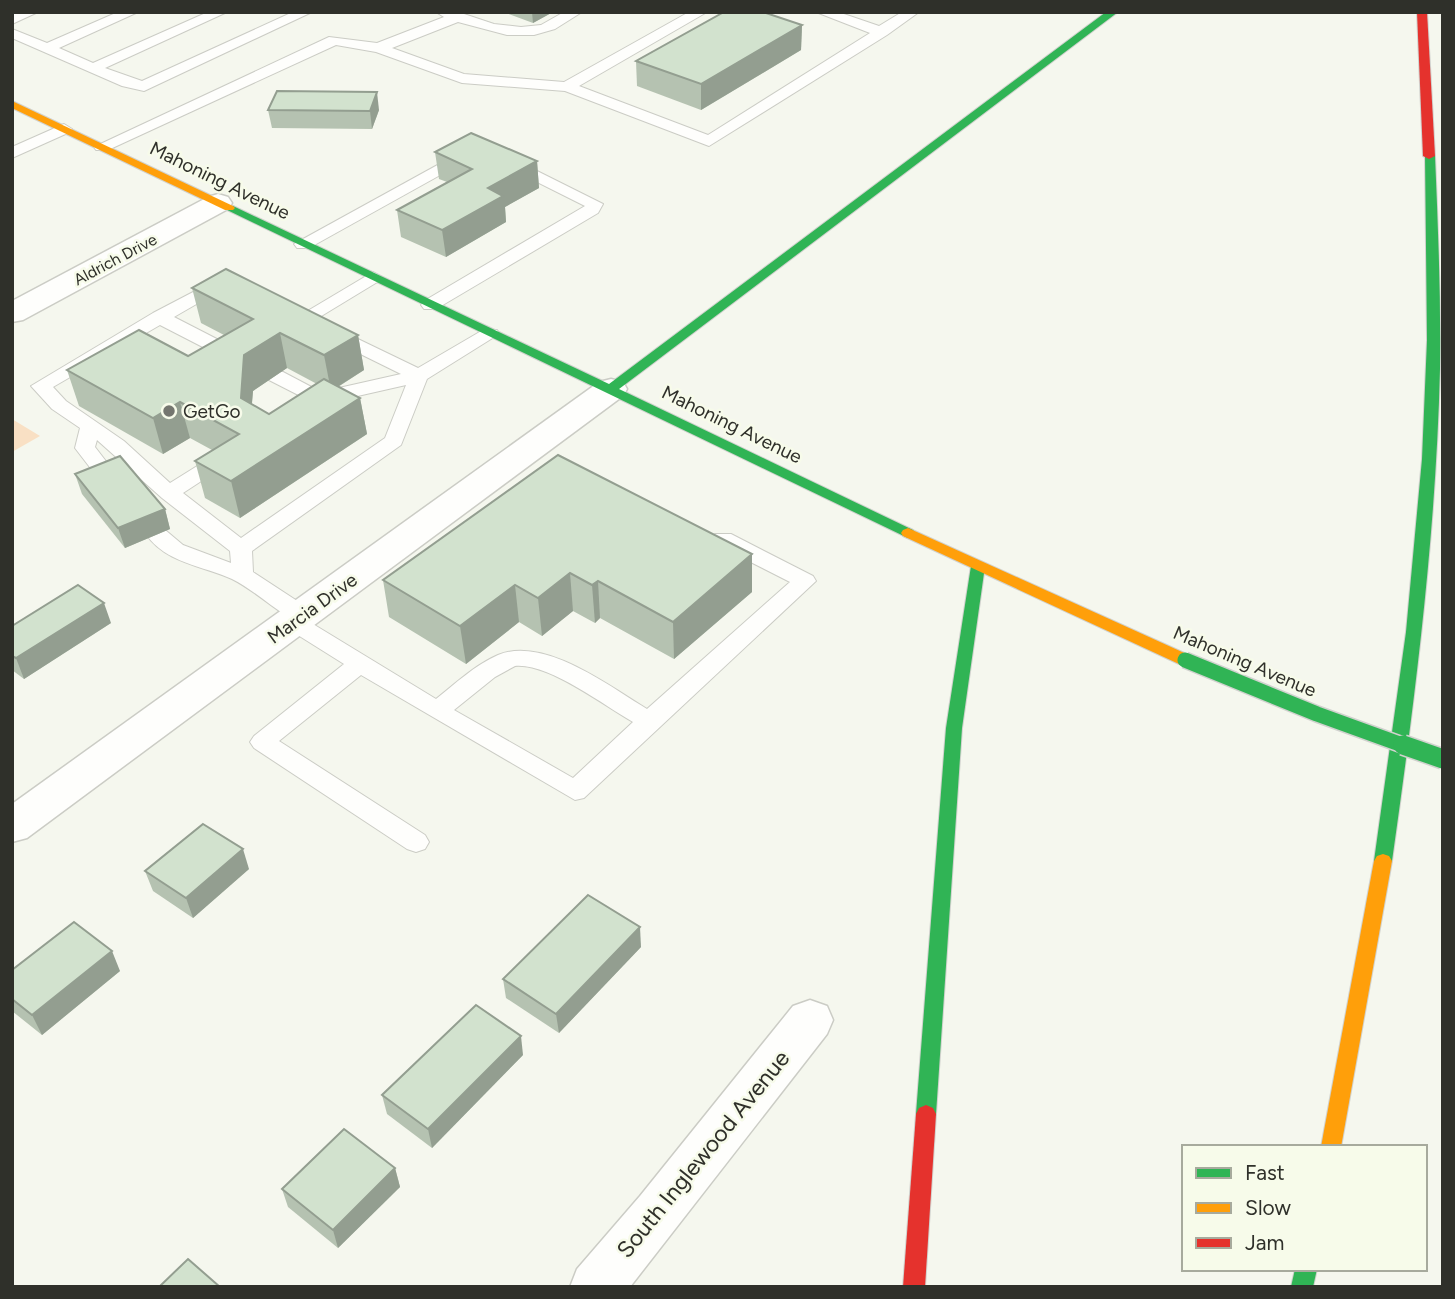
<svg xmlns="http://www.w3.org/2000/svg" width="1455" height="1299" viewBox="0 0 1455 1299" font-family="Figtree,sans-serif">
	<rect width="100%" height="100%" fill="#f5f7ee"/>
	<path fill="#f9e0c4" d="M 12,419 L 40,436 L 12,452 Z"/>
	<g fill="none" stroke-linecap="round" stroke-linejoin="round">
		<g stroke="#cbccc5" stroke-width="2">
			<g id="lane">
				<path d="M 18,12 L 38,12 L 12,24 L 12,15 Z"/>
				<path d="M 118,12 L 138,12 L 59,48 L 93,63 L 208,12 L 227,12 L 105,68 L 142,81 L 293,12 L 312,12 L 144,91 L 122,86 L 12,38 L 12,29 L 47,43 Z"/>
				<path d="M 436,12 L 461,13 L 494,24 L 521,27 L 541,25 L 564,12 L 582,12 L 555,29 L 534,35 L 507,35 L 458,22 L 392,48 L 464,74 L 564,82 L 689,12 L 707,12 L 579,86 L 708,135 L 870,33 L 816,12 L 838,12 L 879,26 L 902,12 L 919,12 L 887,35 L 709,146 L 565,91 L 462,83 L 376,52 L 336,45 L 108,150 L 96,150 L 94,147 L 329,37 L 377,43 L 444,17 Z"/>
				<path d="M 64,124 L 72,129 L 70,132 L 12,158 L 12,147 Z"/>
				<path d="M 463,151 L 471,156 L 469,159 L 309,248 L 297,248 L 294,244 Z"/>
				<path d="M 511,158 L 603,204 L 598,213 L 436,309 L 424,309 L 421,305 L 424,301 L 585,206 L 505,166 L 503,163 L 505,160 Z"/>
				<path d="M 373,272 L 382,277 L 379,281 L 295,332 L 288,334 L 279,328 Z"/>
				<path d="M 220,278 L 226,279 L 229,283 L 226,287 L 174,317 L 244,353 L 246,357 L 244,361 L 230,361 L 160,325 L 53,387 L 66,401 L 124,441 L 170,483 L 218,453 L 232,453 L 235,457 L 232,461 L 183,493 L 241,538 L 385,438 L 406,385 L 318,405 L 269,380 L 266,376 L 269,372 L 283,372 L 321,392 L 401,374 L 326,337 L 324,333 L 326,329 L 333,327 L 418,368 L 483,330 L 497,330 L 499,334 L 427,379 L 401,445 L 252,551 L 253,572 L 311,610 L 314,615 L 308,621 L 436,699 C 455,684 475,665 498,655 C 544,636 609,686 647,709 L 790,582 L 715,544 L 712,539 L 715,534 L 731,534 L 813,576 L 816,581 L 584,798 L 575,800 L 361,675 L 279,741 L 425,835 L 429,842 L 425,849 L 416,852 L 407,849 L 254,748 L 250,742 L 254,736 L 344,664 L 285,627 L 282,622 L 287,616 C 269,605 252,589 232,579 C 204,566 165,563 146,534 L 150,529 L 164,529 L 183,545 L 231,563 L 230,551 L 162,498 L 97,440 L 95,447 L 122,482 L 119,487 L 105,487 L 75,448 L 80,428 L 52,409 L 31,386 L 153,313 ZM 515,666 C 549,663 603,705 633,722 L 573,778 L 454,710 L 495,677 Z"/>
			</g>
		</g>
		<g stroke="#cbccc5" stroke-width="3">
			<g id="street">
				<path d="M 218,194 L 228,197 L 232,203 L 228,209 L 23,320 L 12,322 L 12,301 L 208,197 Z"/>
				<path d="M 611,379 L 623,382 L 627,389 L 623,396 L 27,838 L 12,842 L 12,804 L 599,382 Z"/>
				<path d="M 810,1000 L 827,1006 L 833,1020 L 827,1034 L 630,1287 L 570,1287 L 577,1269 L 640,1196 L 793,1006 Z"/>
			</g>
		</g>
		<g stroke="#d1d2ce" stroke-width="2">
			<g id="fast">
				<path d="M 1106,12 L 1118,12 L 619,389 L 913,530 L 915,533 L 913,536 L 908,538 L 223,208 L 225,206 L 233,206 L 609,384 Z"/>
				<path d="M 1425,154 L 1435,156 C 1438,227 1441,298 1440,369 C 1436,534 1415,698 1392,861 L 1389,866 L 1383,868 L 1377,866 L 1374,861 L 1406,632 L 1422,459 L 1427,340 Z"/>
				<path d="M 978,561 L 985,566 L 962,728 L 936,1114 L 933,1120 L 926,1123 L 919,1120 L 916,1114 L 946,728 L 971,566 Z"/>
				<path d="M 1295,1269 L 1317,1269 L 1313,1287 L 1291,1287 Z"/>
			</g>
		</g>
		<g stroke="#d1d2ce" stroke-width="2">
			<g id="slow">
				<path d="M 12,101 L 233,206 L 235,208 L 233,210 L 225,210 L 12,108 Z"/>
				<path d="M 908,528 L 1191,656 L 1193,660 L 1191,664 L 1179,664 L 903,536 L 901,533 L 903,530 Z"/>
				<path d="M 1383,854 L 1389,856 L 1392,861 L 1341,1147 L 1321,1147 L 1374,861 L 1377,856 Z"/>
			</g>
		</g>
		<g stroke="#d1d2ce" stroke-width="2">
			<g id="jam">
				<path d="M 1417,12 L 1427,12 L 1435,156 L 1429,159 L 1423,156 Z"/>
				<path d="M 926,1105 L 933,1108 L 936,1114 L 925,1287 L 903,1287 L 916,1114 L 919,1108 Z"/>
			</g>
		</g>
		<use href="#lane" fill="#fefefc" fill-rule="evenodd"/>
		<use href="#street" fill="#fefefc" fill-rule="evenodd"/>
		<use href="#fast" fill="#30b455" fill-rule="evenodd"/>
		<use href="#slow" fill="#ff9f0a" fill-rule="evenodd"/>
		<use href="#jam" fill="#e5322d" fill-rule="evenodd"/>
		<g stroke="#d1d2ce" stroke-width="18" stroke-linecap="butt">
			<path id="fast-bridge-far1" d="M 1185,660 L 1317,714 L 1408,747"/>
		</g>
		<g stroke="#d1d2ce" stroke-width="22" stroke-linecap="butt">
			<path id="fast-bridge" d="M 1403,745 L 1443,759"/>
		</g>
		<use href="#fast-bridge-far1" stroke="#30b455" stroke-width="15"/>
		<use href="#fast-bridge" stroke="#30b455" stroke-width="19"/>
	</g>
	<g fill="#b5c2b1" fill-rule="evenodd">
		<path d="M 503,12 L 553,12 L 533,23 Z"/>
		<path d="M 802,25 L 801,50 L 701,110 L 637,86 L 636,61 Z"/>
		<path d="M 268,110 L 379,110 L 372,129 L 272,128 Z"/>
		<path d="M 435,152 L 537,161 L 539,188 L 505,207 L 506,222 L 446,257 L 401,237 L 397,210 L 447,182 L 439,179 Z"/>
		<path d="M 192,288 L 358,335 L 364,370 L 338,387 L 360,398 L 367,434 L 240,518 L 205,498 L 195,461 L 212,450 L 190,438 L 163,454 L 79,406 L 67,370 L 188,356 L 224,335 L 201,323 ZM 287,368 L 317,384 L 269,414 L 252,404 L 253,391 Z"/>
		<path d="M 558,455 L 752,592 L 674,659 L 600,618 L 595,623 L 573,611 L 542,636 L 519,622 L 466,664 L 389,617 L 383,580 Z"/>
		<path d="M 75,474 L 165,509 L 170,529 L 125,548 L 82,494 Z"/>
		<path d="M 111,623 L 24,679 L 12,670 L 12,626 Z"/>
		<path d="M 249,869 L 193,918 L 153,891 L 145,871 Z"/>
		<path d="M 641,947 L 559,1033 L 506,998 L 503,979 Z"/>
		<path d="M 12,970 L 120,971 L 42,1035 L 12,1011 Z"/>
		<path d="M 523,1055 L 432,1148 L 387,1114 L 382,1095 Z"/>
		<path d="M 395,1168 L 400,1187 L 338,1248 L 288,1207 L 282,1189 Z"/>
	</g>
	<g fill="#939e90">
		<path d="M 532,12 L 553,12 L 533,23 Z"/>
		<path d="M 802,25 L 801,50 L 701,110 L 701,84 Z"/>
		<path d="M 377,92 L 379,110 L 372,129 L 370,111 Z"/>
		<path d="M 537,161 L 539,188 L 505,207 L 506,222 L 446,257 L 442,230 L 488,188 Z"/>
		<path d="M 280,333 L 287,368 L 253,391 L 249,434 L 241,398 L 244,355 Z"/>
		<path d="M 358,335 L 364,370 L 331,391 L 324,355 Z"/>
		<path d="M 360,398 L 367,434 L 240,518 L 231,481 Z"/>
		<path d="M 180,402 L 190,438 L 163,454 L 153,418 Z"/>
		<path d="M 165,509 L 170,529 L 125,548 L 118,528 Z"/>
		<path d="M 752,554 L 752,592 L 674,659 L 673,622 Z"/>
		<path d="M 570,573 L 573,611 L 542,636 L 538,598 Z"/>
		<path d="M 598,581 L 600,618 L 595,623 L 592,585 Z"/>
		<path d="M 515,585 L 519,622 L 466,664 L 460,626 Z"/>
		<path d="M 104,603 L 111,623 L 24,679 L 16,658 Z"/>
		<path d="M 243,849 L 249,869 L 193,918 L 186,898 Z"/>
		<path d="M 640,927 L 641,947 L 559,1033 L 556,1014 Z"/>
		<path d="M 112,951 L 120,971 L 42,1035 L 32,1015 Z"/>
		<path d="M 521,1036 L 523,1055 L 432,1148 L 428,1129 Z"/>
		<path d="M 395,1168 L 400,1187 L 338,1248 L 333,1230 Z"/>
	</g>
	<g fill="#d2e2ce" stroke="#939e90" stroke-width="2">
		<path d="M 724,12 L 763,12 L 802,25 L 701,84 L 636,61 Z"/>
		<path d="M 277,91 L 377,92 L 370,111 L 268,110 Z"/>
		<path d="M 471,133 L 537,161 L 488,188 L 503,196 L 442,230 L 397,210 L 472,169 L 435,152 Z"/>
		<path d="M 226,269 L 358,335 L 324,355 L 280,333 L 244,355 L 241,398 L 269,414 L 324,379 L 360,398 L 231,481 L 195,461 L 239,434 L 180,402 L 153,418 L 67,370 L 139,330 L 188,356 L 253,319 L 192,288 Z"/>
		<path d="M 558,455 L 752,554 L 673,622 L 598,581 L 592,585 L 570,573 L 538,598 L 515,585 L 460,626 L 383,580 Z"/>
		<path d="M 120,456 L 165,509 L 118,528 L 75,474 Z"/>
		<path d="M 78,585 L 104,603 L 16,658 L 12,656 L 12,626 Z"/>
		<path d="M 203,824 L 243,849 L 186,898 L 145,871 Z"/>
		<path d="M 588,895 L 640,927 L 556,1014 L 503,979 Z"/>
		<path d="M 74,922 L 112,951 L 32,1015 L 12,999 L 12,970 Z"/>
		<path d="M 476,1005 L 521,1036 L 428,1129 L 382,1095 Z"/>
		<path d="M 344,1129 L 395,1168 L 333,1230 L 282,1189 Z"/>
		<path d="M 188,1259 L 220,1287 L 159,1287 Z"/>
	</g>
	<circle fill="#74766f" stroke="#f7fbea" stroke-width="2.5" cx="169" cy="411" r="7"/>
	<g text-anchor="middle" stroke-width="5" stroke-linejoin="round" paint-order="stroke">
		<g font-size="16" fill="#2f302a" stroke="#f7fbea">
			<text transform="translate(115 259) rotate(-28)" y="6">Aldrich Drive</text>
		</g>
		<g font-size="19" fill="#2f302a" stroke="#f7fbea">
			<text transform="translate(220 180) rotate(26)" y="7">Mahoning Avenue</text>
			<text transform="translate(732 424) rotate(26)" y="7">Mahoning Avenue</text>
			<text transform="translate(312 608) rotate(-36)" y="7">Marcia Drive</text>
			<text transform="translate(1245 661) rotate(23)" y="7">Mahoning Avenue</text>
		</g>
		<g font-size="19" fill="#2f302a" stroke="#f7fbea" text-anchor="start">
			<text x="183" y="418">GetGo</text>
		</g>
		<g font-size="23" fill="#2f302a" stroke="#f7fbea">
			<text transform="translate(703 1154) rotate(-51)" y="8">South Inglewood Avenue</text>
		</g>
	</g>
	<rect width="1455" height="1299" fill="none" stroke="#2f302a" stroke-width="28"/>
	<rect x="1182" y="1145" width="245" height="126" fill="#f7fbea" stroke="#a7aa9d" stroke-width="2"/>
	<rect x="1196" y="1168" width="35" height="10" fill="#30b455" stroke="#a7aa9d" stroke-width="2"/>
	<text x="1245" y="1180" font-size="21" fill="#2f302a">Fast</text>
	<rect x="1196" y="1203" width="35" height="10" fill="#ff9f0a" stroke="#a7aa9d" stroke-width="2"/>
	<text x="1245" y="1215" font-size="21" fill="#2f302a">Slow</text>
	<rect x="1196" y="1238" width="35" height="10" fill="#e5322d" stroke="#a7aa9d" stroke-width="2"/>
	<text x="1245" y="1250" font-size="21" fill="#2f302a">Jam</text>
</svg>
